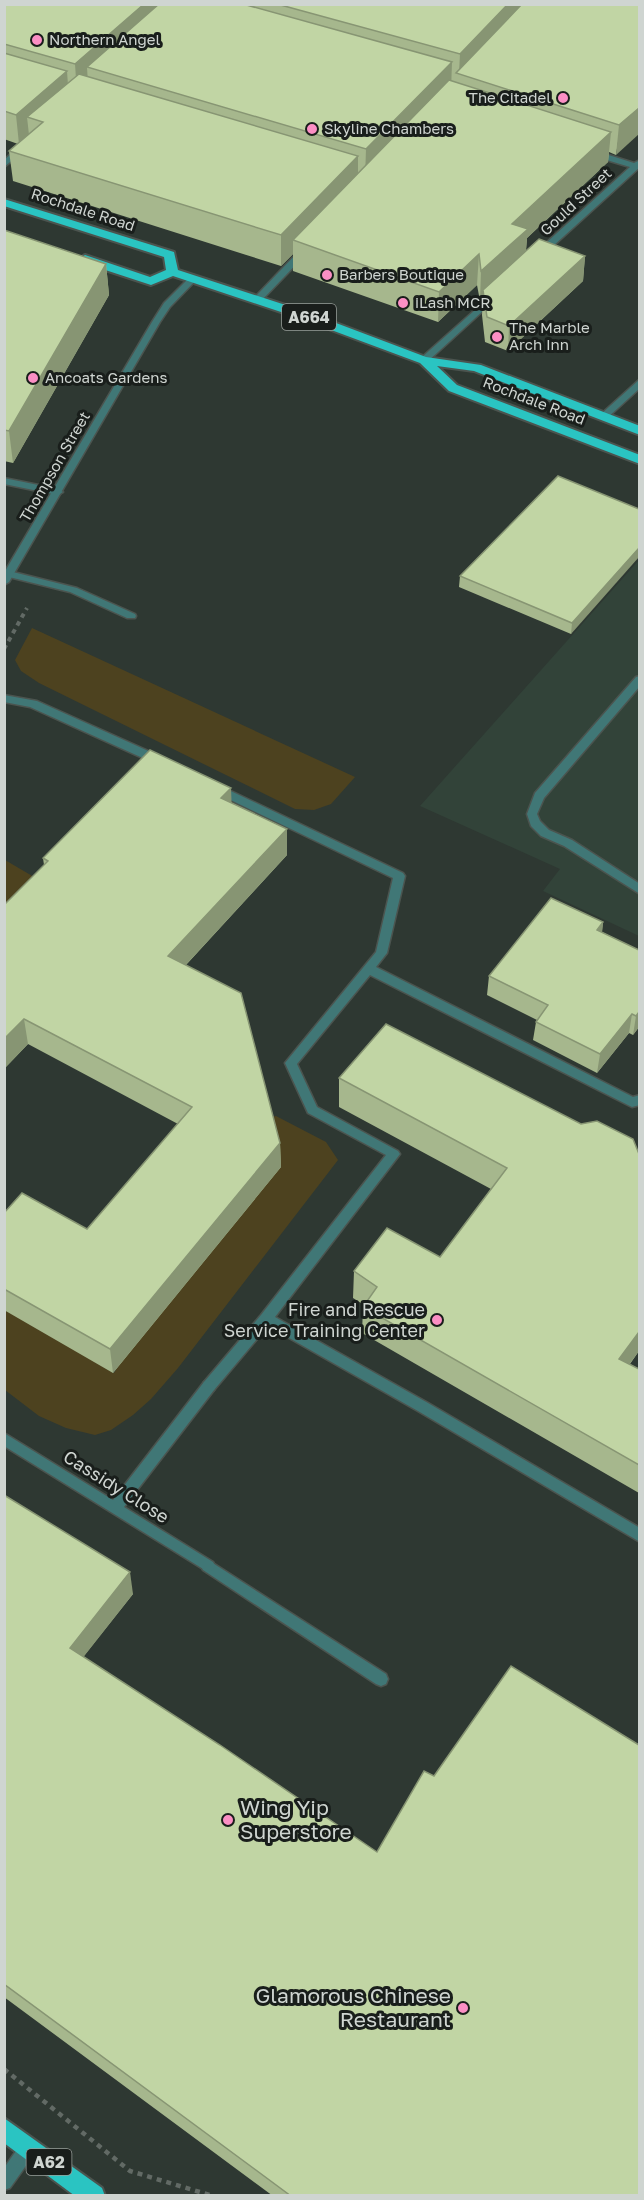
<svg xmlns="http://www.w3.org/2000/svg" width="644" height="2200" viewBox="0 0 644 2200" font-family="'Golos Text',sans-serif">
	<rect width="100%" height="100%" fill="#2e3832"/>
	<path fill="#324339" d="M 639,560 L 639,936 L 543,891 L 560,869 L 420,806 Z"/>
	<g fill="#4d421f">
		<path d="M 32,628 L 355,777 L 331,804 L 314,810 L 295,809 L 39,683 L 21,671 L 15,660 Z"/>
		<path d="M 5,860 L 51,887 L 5,935 Z"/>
		<path d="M 276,1116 L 326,1142 L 338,1160 L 178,1368 L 151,1399 L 133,1415 L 111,1430 L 95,1435 L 66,1428 L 39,1416 L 5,1390 L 5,1310 L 114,1373 L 268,1118 Z"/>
	</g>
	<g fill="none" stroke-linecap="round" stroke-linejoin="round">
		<g stroke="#4b544f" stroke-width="3">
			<g id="service">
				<path d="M 9,571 L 77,588 L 135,614 L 136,616 L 135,618 L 127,618 L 70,592 L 5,576 L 5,572 Z"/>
				<path d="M 640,676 L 640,686 L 544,798 L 537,814 L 540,821 L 549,830 L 572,840 L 640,884 L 640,894 L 564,846 L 541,836 L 531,826 L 527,814 L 535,793 L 636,677 Z"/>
				<path d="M 4,695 L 37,701 L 164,758 L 165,761 L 160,765 L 156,764 L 30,707 L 4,702 Z"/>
				<path d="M 216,784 L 403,873 L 405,876 L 387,953 L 376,967 L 633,1097 L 640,1095 L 640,1105 L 632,1107 L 628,1105 L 370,975 L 297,1064 L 317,1107 L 398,1151 L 400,1154 L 275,1317 L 428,1403 L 640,1528 L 640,1542 L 418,1411 L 268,1326 L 214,1390 L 209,1392 L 204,1390 L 202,1386 L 204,1382 L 261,1315 L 386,1155 L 308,1113 L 285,1063 L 376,952 L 393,878 L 212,791 L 211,788 Z"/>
				<path d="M 208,1560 L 386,1674 L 388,1679 L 386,1684 L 381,1686 L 376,1684 L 203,1570 L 201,1566 L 203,1562 Z"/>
			</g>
		</g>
		<g stroke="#4b544f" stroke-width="3">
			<g id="minor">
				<path d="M 19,147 L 26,149 L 4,167 L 4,160 Z"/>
				<path d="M 590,151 L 596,151 L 634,163 L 640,160 L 640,167 L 542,256 L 536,256 L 536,252 L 630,167 L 590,155 Z"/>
				<path d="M 304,248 L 307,249 L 307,253 L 261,301 L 255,301 L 255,297 L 301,249 Z"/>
				<path d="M 493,294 L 497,297 L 496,299 L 427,362 L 421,362 L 421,358 Z"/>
				<path d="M 640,379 L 640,388 L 606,419 L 600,419 L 600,415 Z"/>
				<path d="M 4,478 L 58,489 L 63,492 L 58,495 L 4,484 Z"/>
				<path d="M 209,1380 L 214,1382 L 216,1386 L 214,1390 L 124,1507 L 213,1562 L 215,1566 L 213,1570 L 208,1572 L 4,1446 L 4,1433 L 113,1500 L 204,1382 Z"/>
				<path d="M 29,2139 L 35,2141 L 37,2147 L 35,2153 L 10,2188 L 4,2190 L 4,2168 L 23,2141 Z"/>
			</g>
		</g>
		<g stroke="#4b544f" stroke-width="3">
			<path id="tertiary" d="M 193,276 L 197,279 L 170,307 L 160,322 L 9,582 L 4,585 L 4,573 L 152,322 L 164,303 L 190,277 Z"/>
		</g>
		<g stroke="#4b544f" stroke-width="4">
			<g id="trunk">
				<path d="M 4,199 L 174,252 L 178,270 L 307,312 L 426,357 L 481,365 L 640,426 L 640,435 L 474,371 L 437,366 L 457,385 L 640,455 L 640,464 L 449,391 L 420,363 L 299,318 L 173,276 L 151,285 L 81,262 L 79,259 L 85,255 L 150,277 L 166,270 L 164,257 L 4,206 Z"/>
				<path d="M 4,2118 L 102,2188 L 105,2196 L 75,2196 L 4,2143 Z"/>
			</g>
		</g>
		<path stroke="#626a65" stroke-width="4" stroke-dasharray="4.5 4.5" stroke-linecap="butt" d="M 4,649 L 27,608"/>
		<path stroke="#626a65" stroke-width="4.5" stroke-dasharray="5 5" stroke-linecap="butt" d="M 4,2069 L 130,2171 L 213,2196"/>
		<use href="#service" fill="#407776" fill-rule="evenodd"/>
		<use href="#minor" fill="#407776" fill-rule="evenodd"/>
		<use href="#tertiary" fill="#407776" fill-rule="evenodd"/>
		<use href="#trunk" fill="#2ac4c2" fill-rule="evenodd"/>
	</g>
	<g fill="#a6b78d">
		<path d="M 4,4 L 639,4 L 616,155 L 609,152 L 608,162 L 527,238 L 526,251 L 585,256 L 583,281 L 508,351 L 485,342 L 482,315 L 483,299 L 480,301 L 477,285 L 438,322 L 293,271 L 293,254 L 281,266 L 13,181 L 9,151 L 18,144 L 4,139 Z"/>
		<path d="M 4,230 L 106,264 L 109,295 L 13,463 L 4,461 Z"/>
		<path d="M 639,509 L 571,634 L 459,587 L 460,576 Z"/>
		<path d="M 231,788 L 231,802 L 287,855 L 186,965 L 280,1143 L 281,1167 L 113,1373 L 4,1310 L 4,1213 L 87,1229 L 178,1124 L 28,1044 L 4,1069 L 44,865 L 43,858 Z"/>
		<path d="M 603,922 L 602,932 L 639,950 L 639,1027 L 633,1035 L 629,1033 L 597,1073 L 533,1040 L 536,1022 L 537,1020 L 487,995 L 489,976 Z"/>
		<path d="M 339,1078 L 639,1154 L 639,1351 L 630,1364 L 639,1369 L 639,1493 L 362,1333 L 363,1307 L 364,1305 L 353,1298 L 354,1271 L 440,1257 L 491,1189 L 339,1107 Z"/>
		<path d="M 4,1495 L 133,1594 L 83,1657 L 377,1852 L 434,1776 L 639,2196 L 273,2196 L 4,1997 Z"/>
	</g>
	<g fill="#879573">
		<path d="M 144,4 L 168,4 L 87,67 L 88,84 L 77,93 L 75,64 Z"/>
		<path d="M 508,4 L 533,4 L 459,73 L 460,54 Z"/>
		<path d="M 452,62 L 451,91 L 365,179 L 366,149 Z"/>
		<path d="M 67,71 L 69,100 L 43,122 L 27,117 L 29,135 L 19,144 L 16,115 Z"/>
		<path d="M 639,108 L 639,134 L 616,155 L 619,125 Z"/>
		<path d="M 611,132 L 608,162 L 527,238 L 525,260 L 483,290 L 483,299 L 480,301 L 481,271 L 512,224 Z"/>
		<path d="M 358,156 L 358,187 L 293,240 L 293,254 L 281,266 L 281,235 Z"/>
		<path d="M 479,254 L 477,285 L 438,322 L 439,292 Z"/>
		<path d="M 585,256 L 583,281 L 508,351 L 509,326 Z"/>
		<path d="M 106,264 L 109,295 L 13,463 L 9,431 Z"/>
		<path d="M 639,548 L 639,557 L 571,634 L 572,623 Z"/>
		<path d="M 231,788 L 232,814 L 221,798 Z"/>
		<path d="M 287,829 L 287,855 L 170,982 L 168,956 Z"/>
		<path d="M 603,922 L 601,941 L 597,930 Z"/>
		<path d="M 639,1012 L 639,1027 L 633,1035 L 636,1016 Z"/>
		<path d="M 632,1014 L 629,1033 L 597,1073 L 600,1054 Z"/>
		<path d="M 24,1019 L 28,1044 L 4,1069 L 4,1039 Z"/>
		<path d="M 280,1143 L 281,1167 L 113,1373 L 110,1349 Z"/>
		<path d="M 639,1332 L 639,1351 L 614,1385 L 619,1359 Z"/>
		<path d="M 130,1572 L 133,1594 L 74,1669 L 70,1648 Z"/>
	</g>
	<g fill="#c1d5a4" stroke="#879573" stroke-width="1.5">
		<path d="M 4,4 L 144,4 L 75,64 L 4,44 Z"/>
		<path d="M 159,4 L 243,4 L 452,62 L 366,149 L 87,67 Z"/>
		<path d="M 277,4 L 508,4 L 460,54 Z"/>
		<path d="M 522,4 L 639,4 L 639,108 L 619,125 L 456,73 Z"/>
		<path d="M 4,53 L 67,71 L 16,115 L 4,111 Z"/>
		<path d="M 79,74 L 358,156 L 281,235 L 9,151 L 43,122 L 27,117 Z"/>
		<path d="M 449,80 L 611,132 L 512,224 L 528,229 L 481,271 L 479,254 L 439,292 L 293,240 Z"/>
		<path d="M 4,230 L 106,264 L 9,431 L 4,430 Z"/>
		<path d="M 539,239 L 585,256 L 509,326 L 487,317 L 483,290 Z"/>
		<path d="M 558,476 L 639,509 L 639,548 L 572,623 L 460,576 Z"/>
		<path d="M 150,750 L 231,788 L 221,798 L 287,829 L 168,956 L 241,993 L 280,1143 L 110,1349 L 4,1289 L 4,1213 L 22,1193 L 87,1229 L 192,1107 L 24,1019 L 4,1039 L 4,905 L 48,861 L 43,858 Z"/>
		<path d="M 551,898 L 603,922 L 597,930 L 639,950 L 639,1012 L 636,1016 L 632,1014 L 600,1054 L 536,1022 L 548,1005 L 489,976 Z"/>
		<path d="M 386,1024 L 581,1124 L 597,1121 L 633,1139 L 639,1154 L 639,1332 L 619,1359 L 639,1369 L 639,1465 L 363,1307 L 377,1287 L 354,1271 L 387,1228 L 440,1257 L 507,1168 L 339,1078 Z"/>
		<path d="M 4,1495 L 130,1572 L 70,1648 L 220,1745 L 377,1852 L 424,1771 L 434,1776 L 511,1666 L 639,1745 L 639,2196 L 291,2196 L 4,1984 Z"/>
	</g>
	<g fill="#fb8fc4" stroke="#191e1b" stroke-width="2">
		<circle cx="37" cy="40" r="6"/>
		<circle cx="563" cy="98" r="6"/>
		<circle cx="312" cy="129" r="6"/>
		<circle cx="327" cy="275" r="6"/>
		<circle cx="403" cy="303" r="6"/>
		<circle cx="497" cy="337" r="6"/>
		<circle cx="33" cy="378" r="6"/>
		<circle cx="437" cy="1320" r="6"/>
		<circle cx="228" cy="1820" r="6"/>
		<circle cx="463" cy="2008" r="6"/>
	</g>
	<g text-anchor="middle" stroke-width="6" stroke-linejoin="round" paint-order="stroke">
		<g font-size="15" fill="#cfd5d1" stroke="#191e1b" text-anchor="start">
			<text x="49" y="45">Northern Angel</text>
			<text x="551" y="103" text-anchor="end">The Citadel</text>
			<text x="324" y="134">Skyline Chambers</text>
			<text x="339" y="280">Barbers Boutique</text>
			<text x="415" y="308">iLash MCR</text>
			<text x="509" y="333">The Marble<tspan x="509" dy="17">Arch Inn</tspan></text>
			<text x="45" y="383">Ancoats Gardens</text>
		</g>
		<g font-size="15" fill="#cfd5d1" stroke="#191e1b">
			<text transform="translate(576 202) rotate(-43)" y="5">Gould Street</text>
			<text transform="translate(83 210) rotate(18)" y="5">Rochdale Road</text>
			<text transform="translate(534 401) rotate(21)" y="5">Rochdale Road</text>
			<text transform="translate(55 467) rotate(-60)" y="5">Thompson Street</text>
		</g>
		<g fill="#191e1b" stroke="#989e9a" stroke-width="1.5">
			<rect x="282" y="304" width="54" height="26" rx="4.5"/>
			<rect x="26.5" y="2149" width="45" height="26" rx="4.5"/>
		</g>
		<g font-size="16" font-weight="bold" fill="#cfd5d1">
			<text x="309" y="323">A664</text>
			<text x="49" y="2168">A62</text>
		</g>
		<g font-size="18" fill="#cfd5d1" stroke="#191e1b" text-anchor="end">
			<text x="425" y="1316">Fire and Rescue<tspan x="425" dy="21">Service Training Center</tspan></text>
		</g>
		<g font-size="18" fill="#cfd5d1" stroke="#191e1b">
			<text transform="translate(116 1487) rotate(32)" y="6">Cassidy Close</text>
		</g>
		<g font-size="21" fill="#cfd5d1" stroke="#191e1b" text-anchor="start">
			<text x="240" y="1815">Wing Yip<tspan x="240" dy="24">Superstore</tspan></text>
			<text x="451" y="2003" text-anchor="end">Glamorous Chinese<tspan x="451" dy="24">Restaurant</tspan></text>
		</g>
	</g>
	<rect width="644" height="2200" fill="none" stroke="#cfd5d1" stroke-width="12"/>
</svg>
